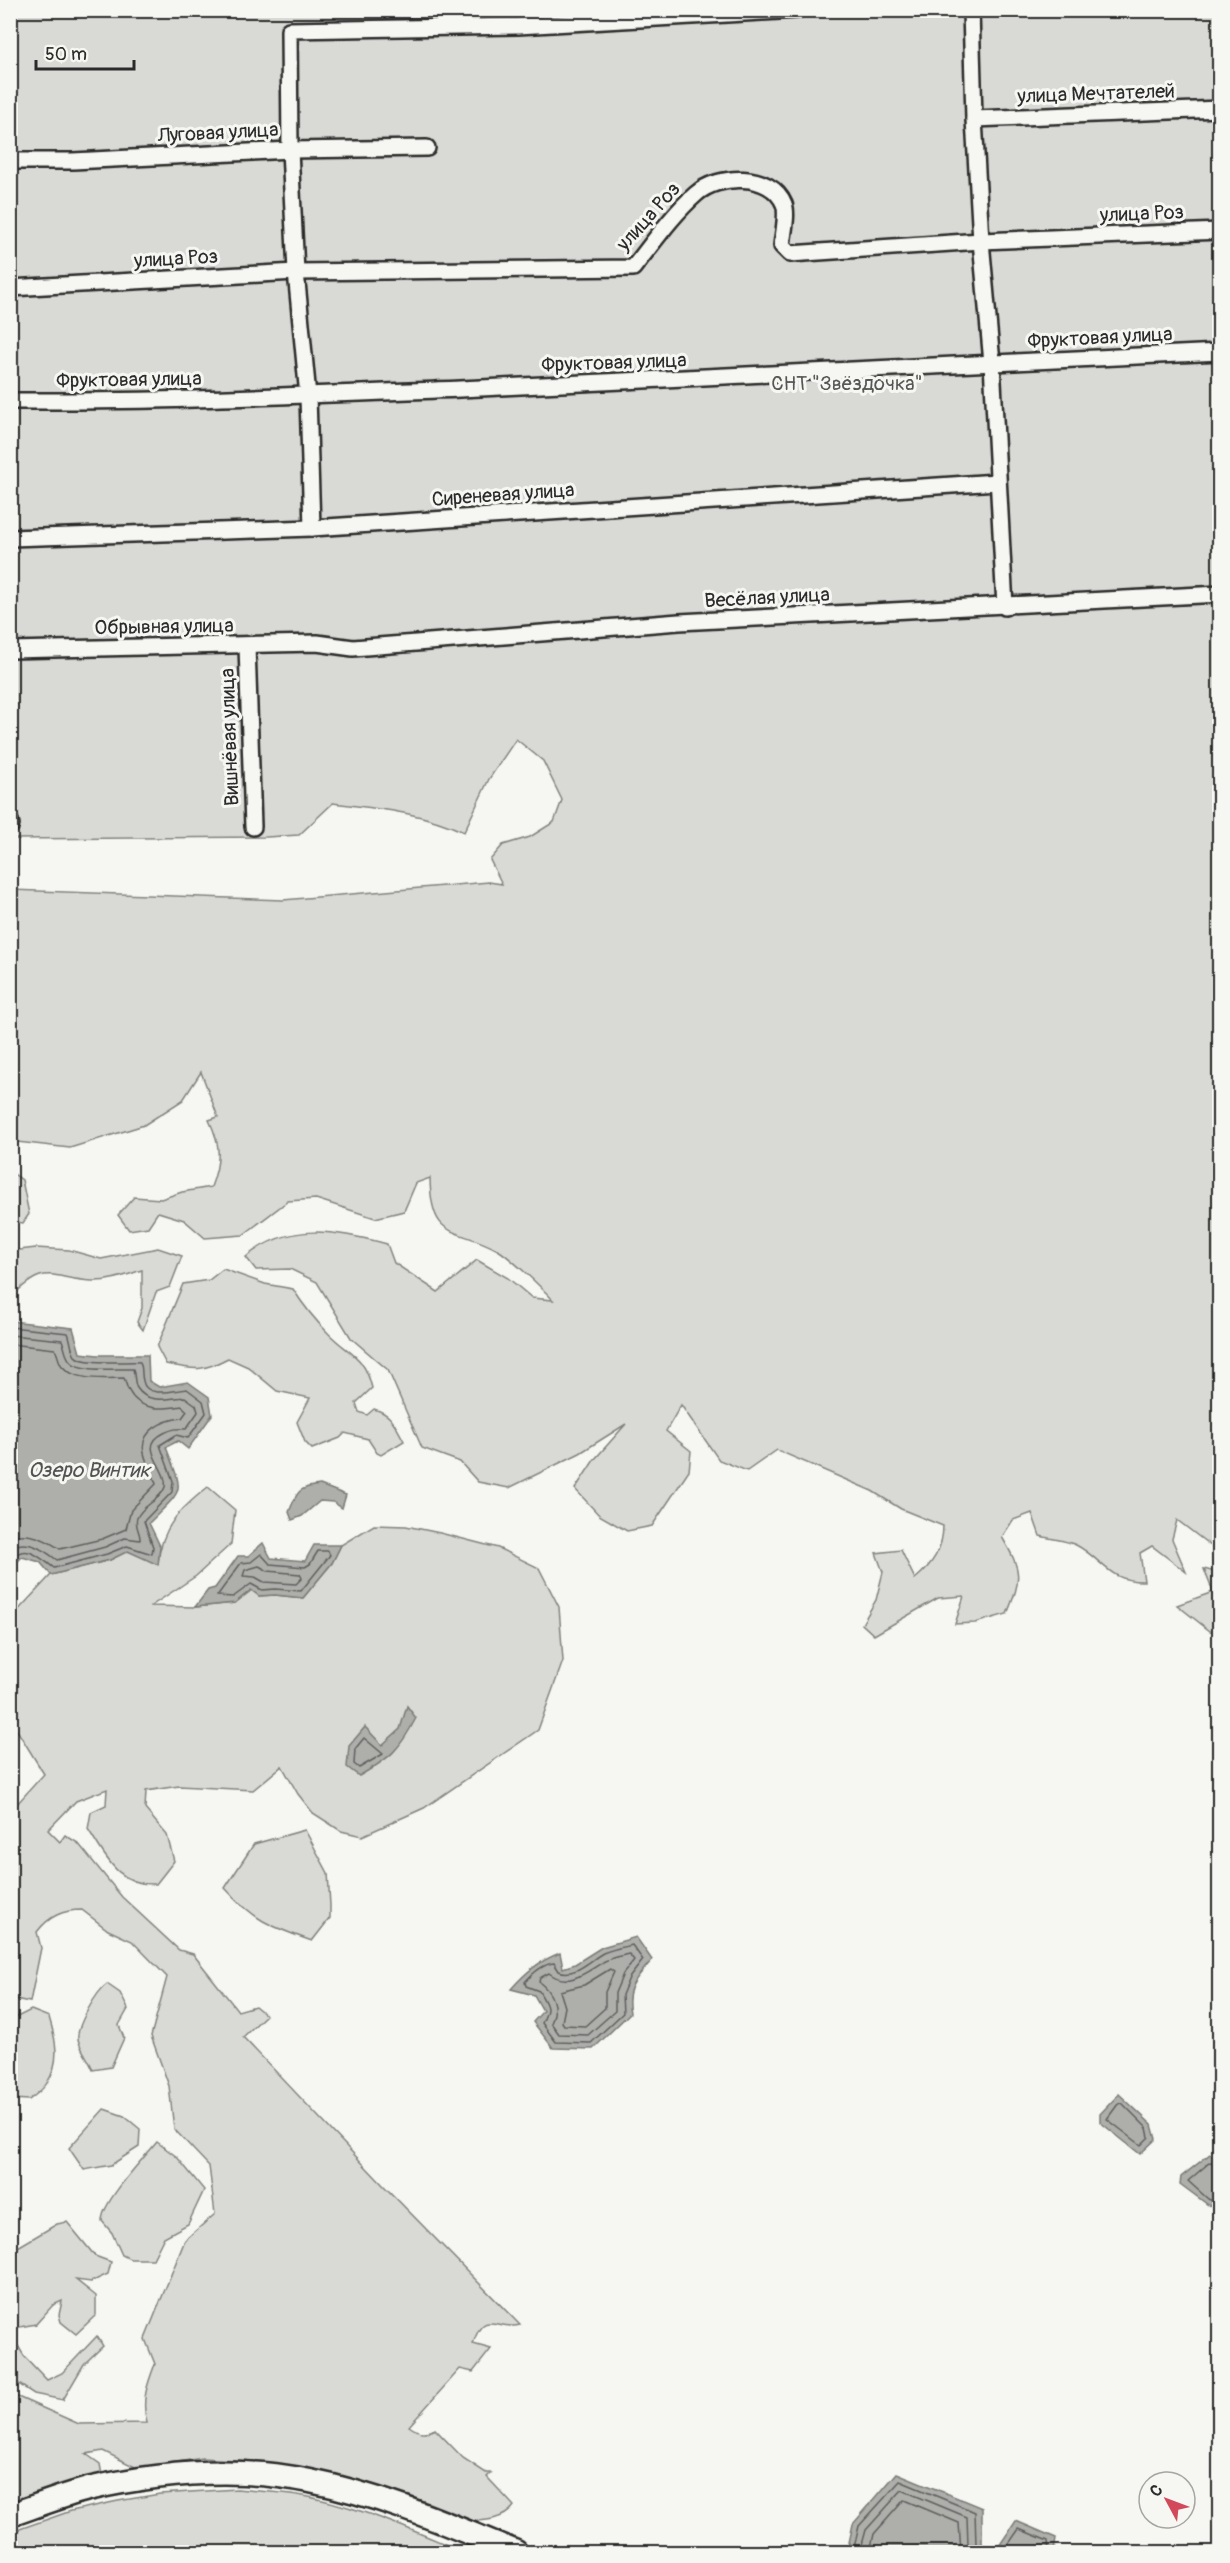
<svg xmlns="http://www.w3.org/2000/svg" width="1230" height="2563" viewBox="0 0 1230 2563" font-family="Pangolin,sans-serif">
	<rect width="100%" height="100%" fill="#f6f6f2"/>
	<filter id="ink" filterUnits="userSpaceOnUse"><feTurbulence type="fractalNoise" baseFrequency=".0167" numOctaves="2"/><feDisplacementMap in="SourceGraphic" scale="12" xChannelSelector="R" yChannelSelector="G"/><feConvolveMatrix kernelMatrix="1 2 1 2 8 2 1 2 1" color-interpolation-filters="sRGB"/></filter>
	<g filter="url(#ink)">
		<g fill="#d9d9d5" stroke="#828280" stroke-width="1.5">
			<path d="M 10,11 L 1219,11 L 1219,1552 L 1177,1520 L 1172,1539 L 1186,1572 L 1152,1546 L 1140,1553 L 1144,1581 C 1108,1582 1103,1559 1076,1545 C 1066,1540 1051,1539 1040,1536 L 1032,1513 L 1013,1520 L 1002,1537 C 1022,1571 1022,1578 1007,1614 L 975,1623 L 955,1624 L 964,1596 L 938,1598 L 874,1635 L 862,1624 L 876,1600 L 883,1572 L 876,1553 L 901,1550 L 915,1579 C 932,1565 943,1549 943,1526 L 901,1509 L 872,1491 L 777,1450 L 747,1471 L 719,1460 L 681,1405 L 666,1431 L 691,1451 L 689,1471 L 652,1526 L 627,1531 L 599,1515 L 575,1489 L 594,1460 L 626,1424 L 580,1453 L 509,1488 L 478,1482 L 460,1462 L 422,1448 L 388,1370 L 351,1338 L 317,1282 L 290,1269 L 256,1270 L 246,1257 C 289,1221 338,1231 387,1244 L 394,1263 L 438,1292 L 477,1260 L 508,1278 L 532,1298 L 553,1300 C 542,1288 511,1258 498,1250 C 454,1226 431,1242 430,1178 L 416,1183 L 404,1211 L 375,1218 L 316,1199 L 288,1201 L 243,1235 L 205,1238 L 184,1220 L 158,1212 L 148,1227 L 129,1230 L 118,1215 L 134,1197 L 161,1199 L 182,1192 L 211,1187 C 221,1161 221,1145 209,1120 L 218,1117 L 201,1072 L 183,1100 L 144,1125 L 70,1148 L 17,1142 L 11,1144 L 11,890 L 283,900 L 489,882 L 502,884 L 490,860 L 503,845 L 530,837 L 554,822 L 562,800 L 543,761 L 516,739 L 489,779 L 464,832 C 422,812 379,809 333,803 L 299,835 L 266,837 L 11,839 Z"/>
			<path d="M 11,1172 L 22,1180 L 29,1214 L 23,1223 L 11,1221 Z"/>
			<path d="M 36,1248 L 69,1250 L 101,1259 L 158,1248 L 182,1256 L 170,1287 L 156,1292 L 143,1330 L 137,1322 L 142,1308 L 142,1270 C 126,1275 109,1282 92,1281 C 48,1278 47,1262 11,1297 L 11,1251 Z"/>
			<path d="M 223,1269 L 265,1284 L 293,1289 C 303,1305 315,1320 329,1334 C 351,1356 364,1355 372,1388 L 356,1403 L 359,1412 L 367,1415 L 374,1409 C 392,1414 395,1425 404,1441 L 381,1455 L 377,1453 L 368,1439 L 345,1433 L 340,1438 L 312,1449 L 305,1442 L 297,1422 L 310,1398 L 277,1391 L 248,1367 L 228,1358 C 202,1372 195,1370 166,1364 L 157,1347 L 183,1284 L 209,1280 Z"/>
			<path d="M 208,1487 L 235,1510 L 231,1544 L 196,1576 L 151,1606 L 195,1607 L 235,1603 L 252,1590 L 259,1596 L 275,1595 L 303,1598 L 332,1563 L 341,1545 L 374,1525 L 406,1526 L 440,1533 L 498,1548 L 539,1568 L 559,1607 L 563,1661 L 538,1730 L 424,1808 L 362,1836 L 341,1831 L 313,1813 L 298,1794 L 282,1766 L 253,1790 L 179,1786 L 146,1791 L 145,1809 L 167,1835 L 174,1861 L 156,1884 C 118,1886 106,1857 88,1829 L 91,1812 L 106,1805 L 107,1789 L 76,1801 L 48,1830 L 60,1842 L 65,1835 L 78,1843 L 122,1897 L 179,1950 L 193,1954 L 238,2011 L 255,2006 L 266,2015 L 243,2037 L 383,2185 L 520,2325 C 496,2331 484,2307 473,2344 L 491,2349 L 473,2372 L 460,2369 L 409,2426 C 419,2433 424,2434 435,2429 L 463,2458 L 486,2473 L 491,2473 L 487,2477 L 514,2506 C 504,2520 485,2521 469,2521 L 334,2476 L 268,2462 L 203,2458 L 137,2468 L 103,2451 L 86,2454 L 100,2464 L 102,2475 L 11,2502 L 11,2394 L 79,2424 L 147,2423 C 141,2401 147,2385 155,2364 L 145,2339 L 185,2240 L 215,2214 L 209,2166 L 174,2129 L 169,2086 L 151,2036 L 167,1977 L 132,1941 L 108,1930 L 82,1910 C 63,1910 49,1916 37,1932 L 41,1948 L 30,2002 L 15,1999 L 11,1994 L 11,1802 L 17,1804 L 44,1774 L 15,1727 L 11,1712 L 10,1619 L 51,1575 L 110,1560 L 128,1551 L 158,1564 C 161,1527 180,1509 208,1487 Z"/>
			<path d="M 1204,1569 L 1219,1573 L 1219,1631 L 1210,1631 L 1177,1605 L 1213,1592 Z"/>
			<path d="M 305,1830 L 328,1873 L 330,1905 L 330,1918 L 312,1941 C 270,1926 256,1922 225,1888 L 254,1844 Z"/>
			<path d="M 107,1984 L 120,1993 L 128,2009 L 119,2025 L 124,2038 L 111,2067 L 93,2070 C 89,2059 80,2049 78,2039 C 76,2026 97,1991 107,1984 Z"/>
			<path d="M 31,2010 L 49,2017 C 56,2040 61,2061 47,2083 C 43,2090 35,2095 29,2100 L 11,2099 L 11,2020 Z"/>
			<path d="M 104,2109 L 124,2116 L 140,2129 L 139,2147 L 111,2165 L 84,2170 L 69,2148 Z"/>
			<path d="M 157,2142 L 177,2157 L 204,2190 L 188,2224 L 164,2237 L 153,2259 L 130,2259 L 122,2255 L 112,2233 L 102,2221 C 102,2202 143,2159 157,2142 Z"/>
			<path d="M 67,2222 L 95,2256 L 111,2262 L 108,2274 L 91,2282 L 76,2280 L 96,2296 L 96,2315 L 76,2334 L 61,2322 L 59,2315 L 62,2301 L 53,2305 L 36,2324 L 14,2328 L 11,2323 L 11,2251 L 57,2224 Z"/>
			<path d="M 11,2334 L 24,2356 L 47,2380 L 62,2373 L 97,2336 L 103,2346 L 84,2364 L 63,2400 L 34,2394 L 11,2379 Z"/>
			<path d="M 237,2489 C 255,2491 274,2492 292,2494 C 352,2503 409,2529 464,2552 L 11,2552 L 11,2532 L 71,2511 L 118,2501 L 160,2494 Z"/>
		</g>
		<g fill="#aeaeab" stroke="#7a7a78" stroke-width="1.5">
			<path d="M 11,1321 L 73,1328 L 80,1353 L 98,1355 L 148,1355 L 149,1381 L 159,1387 L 188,1382 L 209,1397 L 212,1415 L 188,1449 L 178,1441 L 166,1447 C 184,1495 185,1487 149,1523 L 160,1546 L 158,1565 L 128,1551 L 110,1560 L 51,1575 L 40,1562 L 22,1557 L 11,1568 Z"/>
			<path d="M 320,1485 L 346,1495 L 342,1508 L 333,1502 L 320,1501 L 302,1516 L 292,1520 L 289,1512 C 297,1492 298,1487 320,1485 Z"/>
			<path d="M 263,1543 L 271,1558 L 305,1561 L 314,1545 L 341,1545 L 332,1563 L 303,1598 L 275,1595 L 259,1596 L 251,1590 L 235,1603 L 195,1607 L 208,1590 L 215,1588 L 238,1556 L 248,1556 Z"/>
			<path d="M 407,1706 L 416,1718 C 399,1751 390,1758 359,1776 L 347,1767 L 349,1746 L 365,1727 L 382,1745 L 400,1729 Z"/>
			<path d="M 636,1937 L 652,1960 C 636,1979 625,1987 630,2013 L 593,2049 L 553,2048 L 533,2022 L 543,2011 L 534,1995 L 511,1989 C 526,1972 539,1961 560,1953 L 563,1968 L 575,1964 L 602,1947 Z"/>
			<path d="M 1119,2094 L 1152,2125 L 1156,2139 L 1140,2154 L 1100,2122 L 1100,2114 Z"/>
			<path d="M 1210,2154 L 1219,2161 L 1219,2213 L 1180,2184 L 1181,2177 Z"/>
			<path d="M 897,2473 L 982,2508 L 982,2544 L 995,2552 L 1016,2521 L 1056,2538 L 1054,2552 L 847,2552 L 853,2524 Z"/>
		</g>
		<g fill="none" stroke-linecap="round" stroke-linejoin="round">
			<g stroke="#5f5f5e" stroke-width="1.5">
				<path d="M 10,1327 L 68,1333 C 71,1340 71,1350 75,1356 C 82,1365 128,1361 140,1362 C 143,1368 141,1374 143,1381 C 146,1399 175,1390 187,1389 L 203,1401 L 206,1413 L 188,1438 L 176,1435 L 160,1445 L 173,1481 L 172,1492 L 144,1521 L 153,1547 L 152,1554 L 127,1546 L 107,1554 L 54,1568 C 40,1558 27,1542 10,1559"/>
				<path d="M 10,1335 L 62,1340 C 65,1347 65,1357 71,1362 C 82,1373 118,1368 133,1369 C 135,1375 134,1383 137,1388 C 148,1405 169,1398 185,1397 L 196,1405 L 198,1412 L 186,1429 C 177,1428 172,1429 164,1433 C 135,1447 169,1469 165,1487 C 161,1500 142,1505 137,1518 C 134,1526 141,1533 140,1540 L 125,1538 L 105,1547 L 57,1560 C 45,1551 26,1536 10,1549"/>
				<path d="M 10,1344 L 55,1349 C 58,1354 58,1361 62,1366 C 75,1382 106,1378 124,1378 C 126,1382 126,1387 129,1391 C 140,1412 163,1409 182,1406 L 187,1411 L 182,1418 C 164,1420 139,1430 144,1453 C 146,1463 153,1474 156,1484 L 131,1510 L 126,1529 L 102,1539 L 60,1549 C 47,1540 28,1530 10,1537"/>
				<path d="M 318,1551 L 328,1551 L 330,1555 L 301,1591 L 275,1589 L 262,1590 L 251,1584 L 233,1597 L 217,1596 L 241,1563 L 251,1562 L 261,1554 L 270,1564 L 305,1567 L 310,1564 Z"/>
				<path d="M 259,1566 L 268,1571 L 300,1574 L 302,1578 L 296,1584 L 264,1582 L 255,1577 L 243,1576 L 245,1570 Z"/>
				<path d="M 364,1738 L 383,1754 L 359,1768 L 354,1764 L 355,1749 Z"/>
				<path d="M 632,1945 L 643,1960 L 629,1978 L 622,1995 L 623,2013 L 591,2043 L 556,2042 L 542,2023 C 550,2007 548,2007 539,1991 L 526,1986 L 525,1982 C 532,1974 543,1964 554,1963 L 559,1971 C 574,1978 590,1960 603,1953 C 612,1949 623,1947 632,1945 Z"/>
				<path d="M 629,1954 L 634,1960 L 623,1974 L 615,1993 L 615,2011 L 588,2035 L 559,2034 L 551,2023 C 559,2008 552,1992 539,1982 L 540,1978 L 549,1973 C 569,1989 587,1971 605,1961 C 612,1957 621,1956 629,1954 Z"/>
				<path d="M 610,1969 L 614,1972 L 605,1992 L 605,2008 L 585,2026 L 564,2025 L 562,2022 L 565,2007 L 560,1991 L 584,1985 Z"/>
				<path d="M 1122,2103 L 1147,2128 L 1149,2137 L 1141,2145 L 1107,2119 L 1118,2104 Z"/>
				<path d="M 1220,2164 L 1210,2162 L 1188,2181 L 1208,2199 L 1220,2204"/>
				<path d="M 853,2552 L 859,2526 L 900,2481 L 975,2512 L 976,2545 L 984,2552"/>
				<path d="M 860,2552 L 866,2530 L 902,2490 L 967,2517 L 968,2545 L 972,2552"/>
				<path d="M 870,2552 L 874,2534 L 904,2500 L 959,2523 L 961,2552"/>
				<path d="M 1003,2552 L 1019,2529 L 1048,2541 L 1049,2552"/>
			</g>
			<g stroke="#2b2b2b" stroke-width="20">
				<g id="street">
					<path d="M 971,10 L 974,119 L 981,241 L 992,363 L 1005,607"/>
					<path d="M 974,119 L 1220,109"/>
					<path d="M 10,161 L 73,161 L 290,150 L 427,148"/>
					<path d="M 10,288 L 296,272 L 633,268 C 653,243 672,215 696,194 C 718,174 771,172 784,204 C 788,214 783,234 782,246 L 790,254 L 981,241 L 1220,231"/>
					<path d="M 10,401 C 161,402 310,395 460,389 C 713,379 966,365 1220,352"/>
					<path d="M 312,528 L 308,396 L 296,272 L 290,150 L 289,30 L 518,26 L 797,10"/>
					<path d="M 10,538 L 312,528 L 997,482"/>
					<path d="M 247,646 L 253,827"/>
					<path d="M 10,650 L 317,643 L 353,648 L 679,622 L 1220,594"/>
					<path d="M 10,821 L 11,825"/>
				</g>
			</g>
			<g stroke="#2b2b2b" stroke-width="27">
				<path id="secondary" d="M 10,2515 C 36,2506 62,2496 88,2489 C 159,2473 238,2466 310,2481 C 381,2495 450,2525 516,2552"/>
			</g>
			<use href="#street" stroke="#f6f6f2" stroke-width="15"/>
			<use href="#secondary" stroke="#f6f6f2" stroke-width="22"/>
		</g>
	</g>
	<g text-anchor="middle" stroke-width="6" stroke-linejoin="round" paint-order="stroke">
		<g font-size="20" fill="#2b2b2b" stroke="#f6f6f2">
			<text transform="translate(1096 93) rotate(-2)" y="7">улица Мечтателей</text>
			<text transform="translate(218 132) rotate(-3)" y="7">Луговая улица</text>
			<text transform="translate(1142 213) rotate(-2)" y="7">улица Роз</text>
			<text transform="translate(648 216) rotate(-48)" y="7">улица Роз</text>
			<text transform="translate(176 258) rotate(-3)" y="7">улица Роз</text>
			<text transform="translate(1100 337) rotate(-3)" y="7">Фруктовая улица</text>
			<text transform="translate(614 362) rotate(-2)" y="7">Фруктовая улица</text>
			<text transform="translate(129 379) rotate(-1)" y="7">Фруктовая улица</text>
			<text transform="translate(503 494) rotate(-4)" y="7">Сиреневая улица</text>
			<text transform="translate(767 597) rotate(-3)" y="7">Весёлая улица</text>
			<text transform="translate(164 626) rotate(-1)" y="7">Обрывная улица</text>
			<text transform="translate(229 737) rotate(-92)" y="7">Вишнёвая улица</text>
		</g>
		<g font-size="20" fill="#565656" stroke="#f6f6f2">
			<text x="847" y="390">СНТ "Звёздочка"</text>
		</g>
		<g font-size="21" font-style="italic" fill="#525251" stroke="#f6f6f2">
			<text x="89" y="1477">Озеро Винтик</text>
		</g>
	</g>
	<rect width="1230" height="2563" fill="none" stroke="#f6f6f2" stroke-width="36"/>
	<rect x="18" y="18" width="1194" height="2527" fill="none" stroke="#2b2b2b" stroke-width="2" filter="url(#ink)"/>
	<g transform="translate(1167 2500) rotate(311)"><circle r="28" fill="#f6f6f2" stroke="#a5a5a2" stroke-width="1.5"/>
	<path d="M0-4.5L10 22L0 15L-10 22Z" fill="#d1495b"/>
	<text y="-9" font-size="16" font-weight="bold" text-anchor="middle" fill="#2b2b2b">С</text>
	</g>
	<path d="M36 60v9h98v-9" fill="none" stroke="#2b2b2b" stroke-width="3"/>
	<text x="45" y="60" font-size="18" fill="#2b2b2b" stroke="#f6f6f2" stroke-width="4.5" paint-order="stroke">50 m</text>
</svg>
